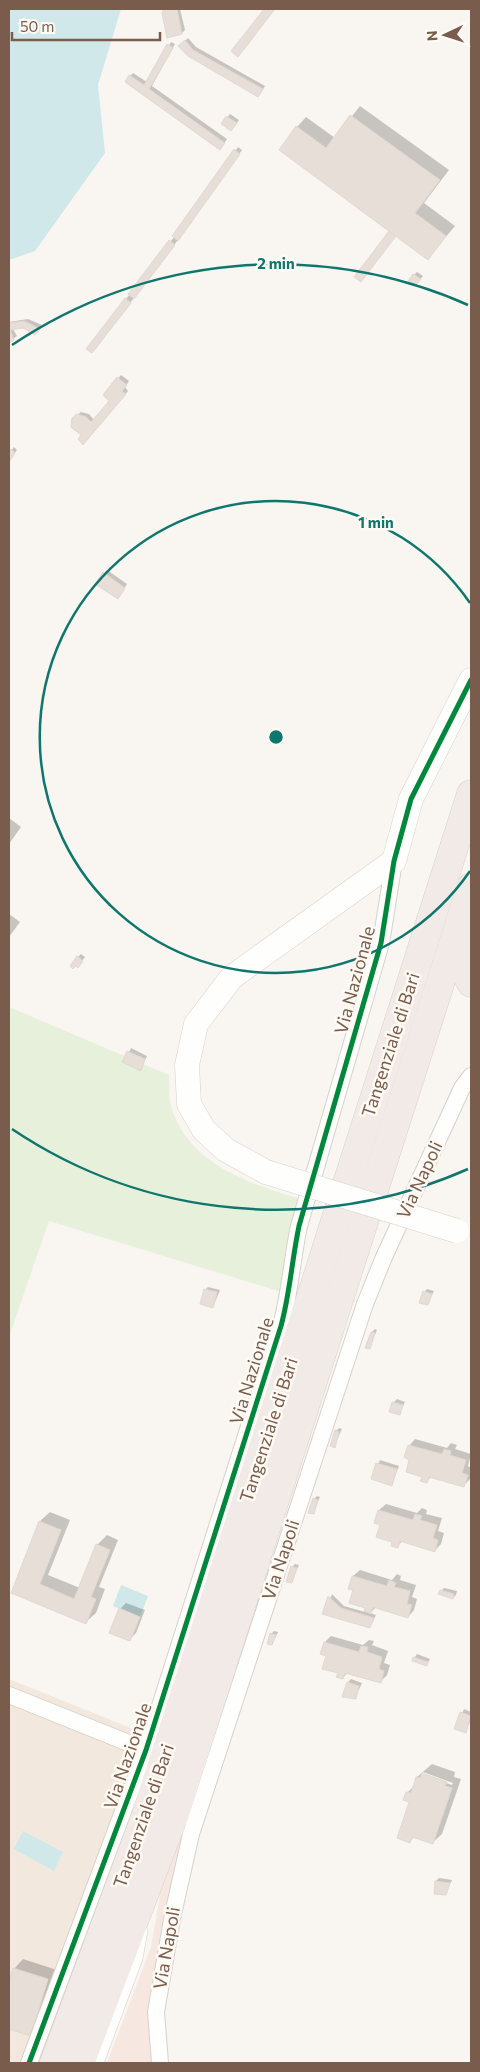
<svg xmlns="http://www.w3.org/2000/svg" width="480" height="2072" viewBox="0 0 480 2072" font-family="Commissioner,sans-serif">
	<rect width="100%" height="100%" fill="#f9f5f0"/>
	<path fill="#f2e8de" d="M 9,1679 L 143,1733 L 154,1747 L 40,2063 L 9,2063 Z"/>
	<path fill="#f6e8e1" d="M 181,1835 L 149,2001 L 152,2063 L 107,2063 L 151,1947 L 161,1889 Z"/>
	<path fill="#e7f0db" d="M 9,1007 L 169,1075 C 170,1085 168,1097 171,1106 C 189,1169 259,1186 313,1203 L 288,1294 L 49,1221 L 9,1337 Z"/>
	<g fill="#d0e8ea">
		<path d="M 9,9 L 121,9 L 98,85 L 105,153 L 35,251 L 9,260 Z"/>
		<path d="M 121,1585 L 148,1596 L 140,1617 L 113,1606 Z"/>
		<path d="M 23,1831 L 63,1852 L 54,1871 L 14,1849 Z"/>
	</g>
	<g fill="#0003" fill-rule="evenodd">
		<path d="M 166,9 L 180,9 L 185,30 L 182,33 L 163,14 Z"/>
		<path d="M 188,38 L 196,47 L 265,86 L 261,93 L 258,96 L 180,46 Z"/>
		<path d="M 171,42 L 175,44 L 152,86 L 227,139 L 223,145 L 130,76 L 133,73 L 147,82 Z"/>
		<path d="M 360,106 L 449,170 L 424,203 L 455,226 L 428,258 L 297,127 L 306,117 L 335,138 Z"/>
		<path d="M 230,114 L 239,120 L 234,127 L 222,124 Z"/>
		<path d="M 238,147 L 242,150 L 181,236 L 95,349 L 126,299 L 174,237 Z"/>
		<path d="M 417,272 L 423,276 L 418,282 L 414,275 Z"/>
		<path d="M 28,319 L 42,325 L 38,330 L 23,327 L 13,329 L 17,336 L 9,342 L 9,322 Z"/>
		<path d="M 121,375 L 129,381 L 125,387 L 128,391 L 86,441 L 83,435 L 74,430 L 73,418 L 81,412 L 89,414 L 94,420 L 111,401 L 105,395 Z"/>
		<path d="M 14,447 L 17,450 L 9,461 L 9,454 Z"/>
		<path d="M 107,570 L 127,584 L 120,595 L 104,573 Z"/>
		<path d="M 9,818 L 21,827 L 9,844 Z"/>
		<path d="M 9,914 L 20,922 L 9,937 Z"/>
		<path d="M 81,954 L 85,957 L 80,964 L 78,957 Z"/>
		<path d="M 131,1048 L 147,1056 L 141,1069 L 124,1062 Z"/>
		<path d="M 208,1287 L 220,1290 L 213,1307 L 205,1290 Z"/>
		<path d="M 427,1289 L 434,1291 L 427,1304 L 424,1292 Z"/>
		<path d="M 375,1329 L 377,1330 L 369,1348 L 372,1332 Z"/>
		<path d="M 397,1399 L 405,1402 L 399,1414 L 394,1402 Z"/>
		<path d="M 339,1428 L 342,1429 L 334,1446 L 336,1431 Z"/>
		<path d="M 415,1439 L 447,1448 L 451,1443 L 457,1445 L 455,1449 L 471,1454 L 468,1466 L 471,1468 L 470,1479 L 464,1485 L 432,1476 L 427,1481 L 409,1446 Z"/>
		<path d="M 380,1460 L 399,1466 L 392,1484 L 372,1478 Z"/>
		<path d="M 317,1496 L 320,1497 L 313,1513 L 314,1499 Z"/>
		<path d="M 386,1504 L 417,1513 L 422,1508 L 427,1510 L 426,1514 L 442,1518 L 438,1531 L 444,1533 L 441,1544 L 434,1551 L 403,1541 L 397,1546 L 381,1524 L 376,1522 L 379,1510 Z"/>
		<path d="M 50,1512 L 70,1520 L 48,1575 L 80,1588 L 97,1545 L 107,1535 L 118,1540 L 99,1587 L 105,1589 L 96,1613 L 86,1622 L 12,1592 L 40,1521 Z"/>
		<path d="M 295,1564 L 299,1565 L 291,1582 L 292,1567 Z"/>
		<path d="M 360,1570 L 392,1580 L 397,1574 L 401,1576 L 400,1580 L 416,1585 L 412,1597 L 417,1599 L 414,1610 L 408,1617 L 376,1607 L 370,1613 L 376,1615 L 370,1627 L 324,1613 L 332,1594 L 344,1606 L 365,1612 L 367,1607 L 355,1590 L 349,1588 L 353,1576 Z"/>
		<path d="M 444,1588 L 457,1591 L 456,1595 L 453,1598 L 441,1591 Z"/>
		<path d="M 126,1603 L 145,1610 L 136,1633 L 129,1640 L 120,1609 Z"/>
		<path d="M 274,1631 L 278,1632 L 272,1644 L 271,1634 Z"/>
		<path d="M 331,1636 L 363,1645 L 369,1640 L 374,1641 L 372,1645 L 388,1651 L 384,1663 L 390,1665 L 387,1675 L 380,1682 L 348,1672 L 343,1678 L 327,1655 L 321,1653 L 325,1642 Z"/>
		<path d="M 417,1654 L 430,1659 L 429,1661 L 426,1664 L 413,1660 Z"/>
		<path d="M 351,1679 L 362,1683 L 355,1698 L 348,1682 Z"/>
		<path d="M 464,1709 L 471,1712 L 471,1720 L 465,1732 L 455,1729 Z"/>
		<path d="M 432,1764 L 455,1772 L 454,1777 L 461,1779 L 442,1834 L 432,1843 L 414,1837 L 410,1841 L 411,1801 L 407,1793 L 415,1785 L 417,1777 ZM 423,1772 L 453,1783 L 452,1785 L 423,1775 Z"/>
		<path d="M 439,1878 L 452,1880 L 445,1894 L 436,1881 Z"/>
		<path d="M 23,1959 L 57,1970 L 40,2025 L 31,2034 L 9,2028 L 9,1986 L 14,1969 Z"/>
	</g>
	<g fill="#e6ded7" stroke="#e2d8d2">
		<path d="M 164,9 L 177,9 L 182,34 L 167,38 L 162,13 Z"/>
		<path d="M 264,9 L 275,9 L 238,57 L 231,51 Z"/>
		<path d="M 185,40 L 193,50 L 263,89 L 258,97 L 188,56 L 178,46 Z"/>
		<path d="M 167,44 L 173,48 L 149,89 L 225,143 L 220,150 L 125,82 L 129,75 L 144,85 Z"/>
		<path d="M 350,115 L 440,180 L 415,213 L 446,236 L 428,260 L 279,150 L 296,126 L 326,148 Z"/>
		<path d="M 226,116 L 237,123 L 231,131 L 221,124 Z"/>
		<path d="M 234,149 L 240,154 L 178,241 L 172,236 Z"/>
		<path d="M 389,231 L 396,236 L 361,282 L 354,277 Z"/>
		<path d="M 169,240 L 175,245 L 134,299 L 128,294 Z"/>
		<path d="M 413,274 L 421,279 L 415,286 L 408,281 Z"/>
		<path d="M 125,298 L 131,303 L 92,353 L 86,349 Z"/>
		<path d="M 24,321 L 40,329 L 35,335 L 23,328 L 10,330 L 14,340 L 9,343 L 9,323 Z"/>
		<path d="M 117,377 L 127,385 L 122,391 L 126,394 L 83,445 L 78,439 L 81,435 L 71,427 L 72,418 L 77,414 L 86,417 L 91,422 L 109,401 L 103,395 Z"/>
		<path d="M 11,449 L 15,453 L 9,462 L 9,452 Z"/>
		<path d="M 103,572 L 125,588 L 118,599 L 95,584 Z"/>
		<path d="M 77,956 L 83,961 L 78,968 L 76,966 L 73,969 L 70,966 Z"/>
		<path d="M 127,1051 L 145,1059 L 141,1071 L 122,1062 Z"/>
		<path d="M 204,1289 L 217,1292 L 213,1308 L 200,1304 Z"/>
		<path d="M 423,1291 L 432,1294 L 428,1305 L 419,1303 Z"/>
		<path d="M 371,1332 L 375,1333 L 370,1349 L 365,1348 Z"/>
		<path d="M 392,1402 L 403,1405 L 400,1415 L 389,1412 Z"/>
		<path d="M 335,1430 L 339,1432 L 335,1448 L 330,1446 Z"/>
		<path d="M 408,1445 L 442,1454 L 444,1449 L 451,1451 L 450,1455 L 466,1460 L 462,1473 L 468,1475 L 464,1487 L 429,1477 L 427,1483 L 420,1481 L 422,1477 L 406,1472 L 409,1460 L 404,1457 Z"/>
		<path d="M 376,1463 L 397,1469 L 392,1486 L 371,1479 Z"/>
		<path d="M 313,1498 L 318,1500 L 314,1514 L 308,1513 Z"/>
		<path d="M 378,1510 L 413,1520 L 415,1514 L 422,1516 L 420,1520 L 437,1525 L 433,1538 L 438,1540 L 435,1552 L 400,1541 L 398,1548 L 391,1546 L 392,1542 L 376,1537 L 380,1525 L 374,1523 Z"/>
		<path d="M 39,1521 L 61,1530 L 40,1584 L 74,1599 L 96,1544 L 110,1550 L 91,1597 L 96,1599 L 86,1624 L 11,1593 Z"/>
		<path d="M 291,1566 L 297,1568 L 292,1583 L 286,1582 Z"/>
		<path d="M 352,1576 L 387,1586 L 389,1580 L 396,1583 L 394,1587 L 410,1591 L 407,1604 L 412,1605 L 408,1618 L 373,1607 L 371,1614 L 364,1611 L 365,1608 L 349,1603 L 353,1590 L 348,1589 Z"/>
		<path d="M 440,1590 L 454,1594 L 453,1599 L 438,1594 Z"/>
		<path d="M 328,1596 L 341,1608 L 374,1618 L 370,1628 L 322,1614 Z"/>
		<path d="M 119,1608 L 140,1617 L 130,1641 L 109,1633 Z"/>
		<path d="M 270,1633 L 276,1635 L 272,1645 L 267,1644 Z"/>
		<path d="M 324,1642 L 359,1652 L 361,1646 L 368,1647 L 367,1652 L 382,1657 L 379,1669 L 384,1671 L 381,1683 L 345,1673 L 343,1679 L 336,1677 L 338,1673 L 322,1669 L 326,1656 L 320,1654 Z"/>
		<path d="M 413,1657 L 428,1662 L 427,1666 L 412,1661 Z"/>
		<path d="M 347,1682 L 359,1686 L 356,1699 L 342,1697 Z"/>
		<path d="M 460,1712 L 471,1716 L 466,1733 L 454,1729 Z"/>
		<path d="M 422,1773 L 447,1782 L 445,1786 L 452,1788 L 433,1844 L 412,1837 L 410,1843 L 397,1838 L 409,1802 L 403,1800 L 406,1792 L 411,1793 L 416,1777 L 420,1778 Z"/>
		<path d="M 435,1881 L 450,1883 L 446,1895 L 434,1894 Z"/>
		<path d="M 13,1968 L 48,1979 L 31,2036 L 9,2029 L 9,1982 Z"/>
	</g>
	<g fill="none" stroke-linecap="round" stroke-linejoin="round">
		<g stroke="#d7d1cb" stroke-width="10">
			<path id="lane" d="M 99,2063 L 138,1959 L 143,1931"/>
		</g>
		<g stroke="#d7d1cb" stroke-width="18">
			<g id="street">
				<path d="M 9,1695 L 146,1750"/>
				<path d="M 29,2063 L 146,1750 L 281,1326 C 290,1293 292,1259 299,1226 L 381,943 L 394,861"/>
				<path d="M 160,2063 L 156,2012 L 173,1914 L 191,1834 L 365,1304 L 384,1257 L 462,1088 L 471,1076"/>
			</g>
		</g>
		<g stroke="#d9d2cb" stroke-width="25">
			<path id="secondary" d="M 266,1172 L 226,1150 L 204,1130 L 189,1104 L 187,1065 L 196,1024 L 232,977 L 394,861 L 411,799 L 471,680"/>
		</g>
		<g stroke="#dad1cc" stroke-width="29">
			<g id="highway">
				<path d="M 459,935 L 461,964 L 471,983"/>
				<path d="M 54,2063 L 146,1815 L 471,794"/>
				<path d="M 80,2063 L 174,1816 L 471,887"/>
			</g>
		</g>
		<use href="#lane" stroke="#fefefd" stroke-width="9"/>
		<use href="#street" stroke="#fefefd" stroke-width="16"/>
		<use href="#secondary" stroke="#fefefd" stroke-width="24"/>
		<use href="#highway" stroke="#f2eae7" stroke-width="28"/>
		<g stroke="#d9d2cb" stroke-width="25" stroke-linecap="butt">
			<path id="secondary-bridge" d="M 266,1172 L 457,1231"/>
		</g>
		<use href="#secondary-bridge" stroke="#fefefd" stroke-width="24"/>
		<g stroke="#fffaf3" stroke-width="8">
			<path id="cycleway" d="M 29,2063 L 146,1750 L 281,1326 C 290,1293 292,1259 299,1226 L 381,943 L 394,861 L 411,799 L 471,680"/>
		</g>
		<use href="#cycleway" stroke="#00873e" stroke-width="5"/>
	</g>
	<g fill="none" stroke="#0f766e" stroke-width="2.5">
		<path d="M470 871A236 236 0 1 1 470 603"/>
		<path d="M468 1169A473 473 0 0 1 12 1129M12 345A473 473 0 0 1 468 305"/>
	</g>
	<g text-anchor="middle" stroke-width="5" stroke-linejoin="round" paint-order="stroke">
		<g font-size="18" fill="#7a5c4d" stroke="#fffaf3">
			<text transform="translate(355 980) rotate(-75)" y="6">Via Nazionale</text>
			<text transform="translate(391 1045) rotate(-72)" y="6">Tangenziale di Bari</text>
			<text transform="translate(420 1180) rotate(-65)" y="6">Via Napoli</text>
			<text transform="translate(252 1371) rotate(-73)" y="6">Via Nazionale</text>
			<text transform="translate(269 1430) rotate(-72)" y="6">Tangenziale di Bari</text>
			<text transform="translate(281 1560) rotate(-72)" y="6">Via Napoli</text>
			<text transform="translate(128 1756) rotate(-71)" y="6">Via Nazionale</text>
			<text transform="translate(144 1816) rotate(-71)" y="6">Tangenziale di Bari</text>
			<text transform="translate(167 1948) rotate(-80)" y="6">Via Napoli</text>
		</g>
	</g>
	<circle cx="276" cy="737" r="8" fill="#0f766e" stroke="#fffaf3" stroke-width="2.5"/>
	<g font-size="15" text-anchor="middle" font-weight="bold" fill="#0f766e" stroke="#fffaf3" stroke-width="5" stroke-linejoin="round" paint-order="stroke">
		<text x="276" y="269">2 min</text>
		<text x="376" y="528">1 min</text>
	</g>
	<rect width="480" height="2072" fill="none" stroke="#7a5c4d" stroke-width="20"/>
	<g transform="translate(445 35) rotate(266)" stroke="#fffaf3" stroke-width="4" paint-order="stroke">
	<path d="M0-4L9 19L0 12L-9 19Z" fill="#7a5c4d"/>
	<text y="-8" font-size="14" font-weight="bold" text-anchor="middle" fill="#7a5c4d">N</text>
	</g>
	<path d="M12 32v8h148v-8" fill="none" stroke="#7a5c4d" stroke-width="2.5"/>
	<text x="20" y="32" font-size="15" fill="#7a5c4d" stroke="#fffaf3" stroke-width="4" paint-order="stroke">50 m</text>
</svg>
